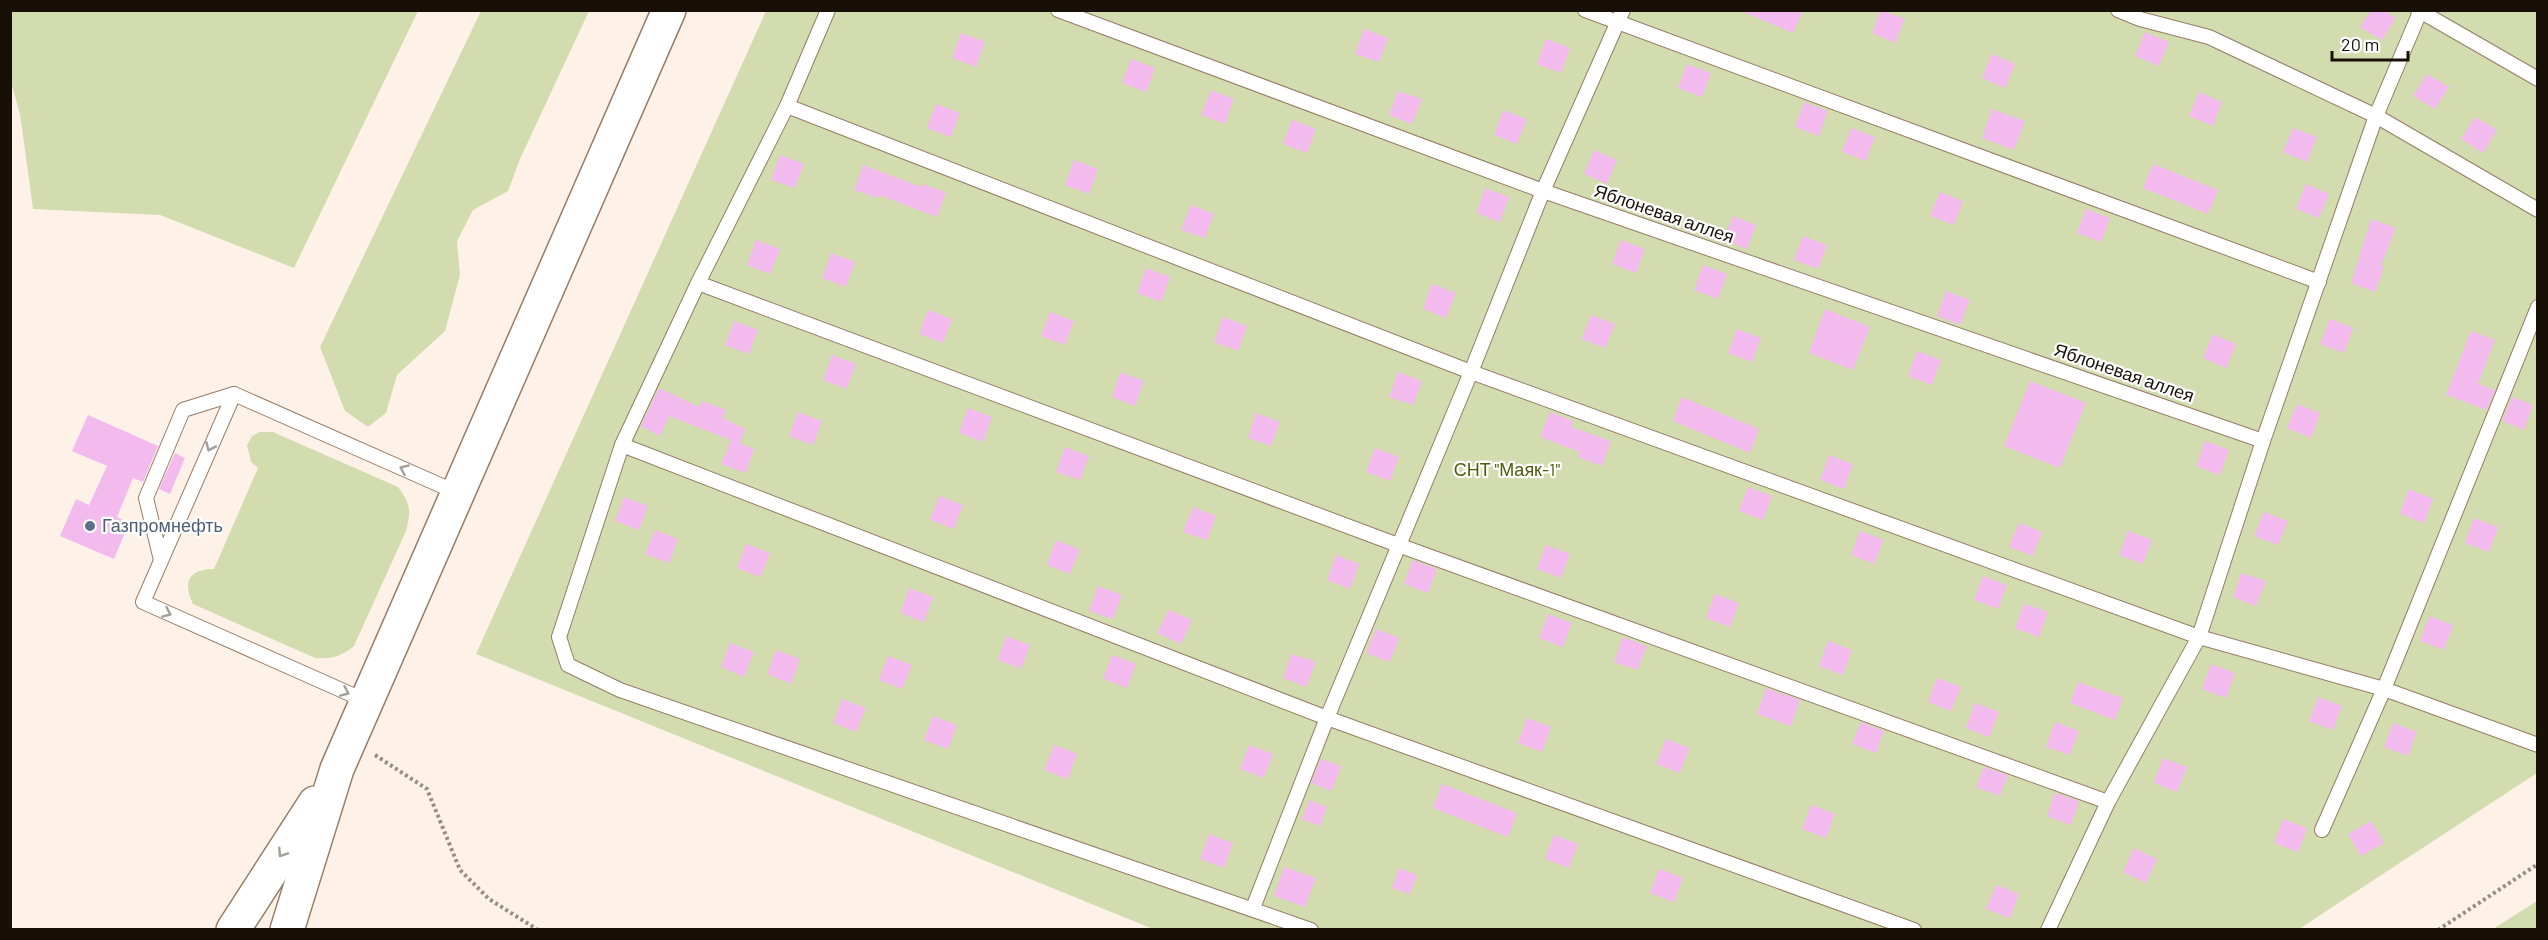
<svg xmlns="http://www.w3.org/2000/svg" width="2548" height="940" viewBox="0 0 2548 940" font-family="Barlow,sans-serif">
	<rect width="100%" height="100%" fill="#fef2e8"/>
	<g fill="#d2dcaf">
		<path d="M 11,10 L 418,10 L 418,11 L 294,268 L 160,215 L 33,209 L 20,114 L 11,82 Z"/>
		<path d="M 481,11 L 589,11 L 520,159 L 508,191 L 473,210 L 457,241 L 460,275 L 445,331 L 397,375 L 386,413 L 368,427 L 345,411 L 320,347 Z"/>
		<path d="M 766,11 L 2537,11 L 2537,773 L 2299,929 L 1153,929 L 476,654 Z"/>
		<path d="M 260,432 L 273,432 L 398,487 C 411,504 411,511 406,531 L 354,646 C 341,657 331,659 315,658 L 193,604 C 182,582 189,569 214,569 L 258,468 L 251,462 L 247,445 L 252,436 Z"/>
		<path d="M 2537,901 L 2537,929 L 2493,929 Z"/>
	</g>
	<g fill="#f3baee">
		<path d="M 1739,10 L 1803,10 L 1793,33 Z"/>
		<path d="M 1881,10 L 1905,19 L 1895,43 L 1872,33 Z"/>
		<path d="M 2371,10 L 2383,10 L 2396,18 L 2382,40 L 2360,27 Z"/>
		<path d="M 1364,29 L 1388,38 L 1379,62 L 1355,54 Z"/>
		<path d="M 2145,32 L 2169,42 L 2159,66 L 2135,56 Z"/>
		<path d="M 961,33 L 985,42 L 976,67 L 952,58 Z"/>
		<path d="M 1546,39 L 1570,48 L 1561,73 L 1537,64 Z"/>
		<path d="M 1992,54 L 2015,64 L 2005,88 L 1982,78 Z"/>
		<path d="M 1131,59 L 1155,68 L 1146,92 L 1122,83 Z"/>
		<path d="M 1687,64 L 1711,73 L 1702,97 L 1678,88 Z"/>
		<path d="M 2427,74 L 2449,87 L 2435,109 L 2413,96 Z"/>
		<path d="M 1211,90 L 1234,99 L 1225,124 L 1201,115 Z"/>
		<path d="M 1398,91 L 1422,99 L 1412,124 L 1389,115 Z"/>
		<path d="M 2199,92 L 2222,102 L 2213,126 L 2189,116 Z"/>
		<path d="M 1804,102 L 1828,111 L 1819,136 L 1795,127 Z"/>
		<path d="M 936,104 L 960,113 L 951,137 L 927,128 Z"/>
		<path d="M 1992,109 L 2025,121 L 2014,150 L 1982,138 Z"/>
		<path d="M 1503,110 L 1527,119 L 1517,144 L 1494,135 Z"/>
		<path d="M 2475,117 L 2497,130 L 2483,153 L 2461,139 Z"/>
		<path d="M 1292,120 L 1316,129 L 1307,153 L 1283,144 Z"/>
		<path d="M 1851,128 L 1875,137 L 1866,161 L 1842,152 Z"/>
		<path d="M 2293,128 L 2317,137 L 2307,162 L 2283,152 Z"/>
		<path d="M 1594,150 L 1617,160 L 1607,184 L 1584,174 Z"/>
		<path d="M 780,155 L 804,164 L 795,188 L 771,180 Z"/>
		<path d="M 1074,160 L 1098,169 L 1089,194 L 1065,185 Z"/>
		<path d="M 2153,164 L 2218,190 L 2208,214 L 2143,188 Z"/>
		<path d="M 863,165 L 921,187 L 922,184 L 946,192 L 937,217 L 879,195 L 878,198 L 854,190 Z"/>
		<path d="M 2306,184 L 2329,194 L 2319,218 L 2296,209 Z"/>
		<path d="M 1485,188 L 1509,197 L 1500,222 L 1476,213 Z"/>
		<path d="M 1940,192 L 1963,201 L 1954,225 L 1930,216 Z"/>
		<path d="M 1191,205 L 1214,214 L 1205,238 L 1181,230 Z"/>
		<path d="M 2086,209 L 2110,218 L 2101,242 L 2077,233 Z"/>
		<path d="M 1733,216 L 1756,225 L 1747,249 L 1723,240 Z"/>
		<path d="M 2371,219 L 2396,228 L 2381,266 L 2384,267 L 2375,292 L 2351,283 Z"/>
		<path d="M 1803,236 L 1827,245 L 1818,269 L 1794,260 Z"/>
		<path d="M 756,240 L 780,249 L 770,274 L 747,265 Z"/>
		<path d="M 1621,240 L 1645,249 L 1636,273 L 1612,264 Z"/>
		<path d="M 831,253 L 855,262 L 846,287 L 822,278 Z"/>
		<path d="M 1703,265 L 1727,274 L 1718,299 L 1694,290 Z"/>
		<path d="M 1146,268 L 1170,277 L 1161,302 L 1137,293 Z"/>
		<path d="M 1432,284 L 1456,293 L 1446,318 L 1423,309 Z"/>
		<path d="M 1946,291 L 1970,300 L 1960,325 L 1937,316 Z"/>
		<path d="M 1825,309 L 1870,327 L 1853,370 L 1809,353 Z"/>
		<path d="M 928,310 L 952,319 L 943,343 L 919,334 Z"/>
		<path d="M 1050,312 L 1074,321 L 1065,345 L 1041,336 Z"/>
		<path d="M 1591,315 L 1615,324 L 1605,348 L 1582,339 Z"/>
		<path d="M 1223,317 L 1247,326 L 1238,351 L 1214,342 Z"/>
		<path d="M 2330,319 L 2353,328 L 2344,353 L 2320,344 Z"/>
		<path d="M 734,321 L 758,330 L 749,354 L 725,345 Z"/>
		<path d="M 1737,329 L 1761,338 L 1752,362 L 1728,353 Z"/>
		<path d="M 2471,331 L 2495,340 L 2478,384 L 2495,390 L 2487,410 L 2446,395 Z"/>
		<path d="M 2213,334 L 2236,344 L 2226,368 L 2203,358 Z"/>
		<path d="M 1917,351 L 1941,360 L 1932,385 L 1908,376 Z"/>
		<path d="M 832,355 L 856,364 L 847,389 L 823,380 Z"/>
		<path d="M 1120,372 L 1144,381 L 1135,406 L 1112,397 Z"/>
		<path d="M 1398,372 L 1422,381 L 1413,405 L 1389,397 Z"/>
		<path d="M 2030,381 L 2086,403 L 2060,468 L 2004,446 Z"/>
		<path d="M 659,388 L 699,407 L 702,401 L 726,410 L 723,418 L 745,429 L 740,443 L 754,449 L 746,473 L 721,464 L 731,440 L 669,416 L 660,436 L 641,426 Z"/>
		<path d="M 1682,397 L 1759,429 L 1750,453 L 1673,421 Z"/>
		<path d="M 2512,397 L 2533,405 L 2524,430 L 2502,421 Z"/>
		<path d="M 2297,404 L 2320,413 L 2311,438 L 2287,428 Z"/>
		<path d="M 968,408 L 992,417 L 983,442 L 959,433 Z"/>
		<path d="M 798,412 L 822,421 L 813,445 L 789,436 Z"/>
		<path d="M 1550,412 L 1573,421 L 1571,427 L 1611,441 L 1602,466 L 1578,457 L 1580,452 L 1540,437 Z"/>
		<path d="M 1256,413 L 1280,422 L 1271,446 L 1248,438 Z"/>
		<path d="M 88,415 L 158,446 L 143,482 L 133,478 L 117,517 L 129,523 L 114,559 L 60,536 L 76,499 L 89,505 L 107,466 L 72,451 Z"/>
		<path d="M 2205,441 L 2229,450 L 2220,475 L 2196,466 Z"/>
		<path d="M 1065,447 L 1089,456 L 1080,480 L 1056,472 Z"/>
		<path d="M 1375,448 L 1399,457 L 1390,481 L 1366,472 Z"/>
		<path d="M 175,453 L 185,458 L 170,494 L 159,489 Z"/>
		<path d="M 1829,455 L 1853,464 L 1844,489 L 1820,480 Z"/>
		<path d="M 1748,487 L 1772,496 L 1763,520 L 1739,511 Z"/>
		<path d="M 2409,489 L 2433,499 L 2424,523 L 2400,514 Z"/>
		<path d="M 939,496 L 963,505 L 954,529 L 930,520 Z"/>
		<path d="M 624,497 L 648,506 L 639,530 L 615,521 Z"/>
		<path d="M 1193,507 L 1216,516 L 1207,540 L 1183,532 Z"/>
		<path d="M 2264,512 L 2288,521 L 2278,545 L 2254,536 Z"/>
		<path d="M 2474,518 L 2498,527 L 2489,552 L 2465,543 Z"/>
		<path d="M 2019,523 L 2042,532 L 2033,556 L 2009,547 Z"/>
		<path d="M 655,530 L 678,539 L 669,563 L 645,554 Z"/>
		<path d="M 1860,531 L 1884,540 L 1874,564 L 1851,555 Z"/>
		<path d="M 2128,531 L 2152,540 L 2143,564 L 2119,555 Z"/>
		<path d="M 1056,540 L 1080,550 L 1070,574 L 1047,565 Z"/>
		<path d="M 746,544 L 770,553 L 760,577 L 737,568 Z"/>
		<path d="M 1546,545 L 1570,554 L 1561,578 L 1537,569 Z"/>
		<path d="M 1336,555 L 1359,564 L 1350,589 L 1327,580 Z"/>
		<path d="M 1413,560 L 1437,569 L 1428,593 L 1404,584 Z"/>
		<path d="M 2241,573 L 2266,581 L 2256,606 L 2233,597 Z"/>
		<path d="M 1983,576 L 2007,585 L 1998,609 L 1974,600 Z"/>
		<path d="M 1098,586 L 1122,595 L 1113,619 L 1089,611 Z"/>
		<path d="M 909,588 L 933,597 L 924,622 L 900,613 Z"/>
		<path d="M 1715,594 L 1739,603 L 1730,627 L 1706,618 Z"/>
		<path d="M 2024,604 L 2048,612 L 2039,637 L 2015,628 Z"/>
		<path d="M 1169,610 L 1192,620 L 1181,644 L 1157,633 Z"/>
		<path d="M 1548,614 L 1572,623 L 1563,647 L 1539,638 Z"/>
		<path d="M 2429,616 L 2453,625 L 2444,650 L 2420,641 Z"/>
		<path d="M 1376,629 L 1399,638 L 1390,662 L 1366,653 Z"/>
		<path d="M 1006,636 L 1030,645 L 1021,669 L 998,660 Z"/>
		<path d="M 1623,637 L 1647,646 L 1637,670 L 1614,662 Z"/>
		<path d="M 1828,641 L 1852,650 L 1843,675 L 1819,666 Z"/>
		<path d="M 730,643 L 754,652 L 744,677 L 721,667 Z"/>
		<path d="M 776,650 L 800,659 L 791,684 L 767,674 Z"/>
		<path d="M 1291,654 L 1316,662 L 1306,687 L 1283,678 Z"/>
		<path d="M 1112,655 L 1136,664 L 1127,688 L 1103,679 Z"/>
		<path d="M 888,656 L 912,665 L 902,689 L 879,680 Z"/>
		<path d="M 2211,664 L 2235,673 L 2226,698 L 2202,689 Z"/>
		<path d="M 1937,678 L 1961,687 L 1951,711 L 1928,702 Z"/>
		<path d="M 2078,682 L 2123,698 L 2115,720 L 2070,703 Z"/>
		<path d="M 1766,688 L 1800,700 L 1791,726 L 1757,714 Z"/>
		<path d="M 2318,697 L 2342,706 L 2333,730 L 2309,721 Z"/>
		<path d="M 842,699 L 866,708 L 856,732 L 833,723 Z"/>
		<path d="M 1975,703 L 1999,712 L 1989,737 L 1966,728 Z"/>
		<path d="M 933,716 L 957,725 L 948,749 L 924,740 Z"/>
		<path d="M 1527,718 L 1551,727 L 1542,752 L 1518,743 Z"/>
		<path d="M 1861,722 L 1884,731 L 1876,753 L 1852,744 Z"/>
		<path d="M 2055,722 L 2079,731 L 2070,755 L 2046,747 Z"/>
		<path d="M 2393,723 L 2417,732 L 2408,756 L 2384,747 Z"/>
		<path d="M 1666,739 L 1689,748 L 1680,773 L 1656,764 Z"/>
		<path d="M 1054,745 L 1077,754 L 1068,779 L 1044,770 Z"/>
		<path d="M 1249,745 L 1273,754 L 1264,778 L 1240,769 Z"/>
		<path d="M 2163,758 L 2187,767 L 2177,792 L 2154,783 Z"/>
		<path d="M 1321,759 L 1341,766 L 1332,791 L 1311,783 Z"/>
		<path d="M 1984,767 L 2008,775 L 2000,796 L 1976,787 Z"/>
		<path d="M 1442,784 L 1517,813 L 1508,837 L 1433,808 Z"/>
		<path d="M 2055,793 L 2079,801 L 2071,825 L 2047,816 Z"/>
		<path d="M 1309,800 L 1327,807 L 1320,826 L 1302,819 Z"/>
		<path d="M 1811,805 L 1835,814 L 1826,838 L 1802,829 Z"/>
		<path d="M 2283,819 L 2307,828 L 2298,852 L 2274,843 Z"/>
		<path d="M 2371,821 L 2384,843 L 2361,856 L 2348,834 Z"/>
		<path d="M 1209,834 L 1233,843 L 1224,868 L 1200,859 Z"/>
		<path d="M 1554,835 L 1578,844 L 1569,868 L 1545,859 Z"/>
		<path d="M 2134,848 L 2157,859 L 2146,883 L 2123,872 Z"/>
		<path d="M 1284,867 L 1316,878 L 1305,907 L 1274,896 Z"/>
		<path d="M 1399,868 L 1417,875 L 1410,894 L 1392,888 Z"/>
		<path d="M 1659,869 L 1683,878 L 1674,902 L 1650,893 Z"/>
		<path d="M 1996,885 L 2019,894 L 2010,918 L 1986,909 Z"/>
	</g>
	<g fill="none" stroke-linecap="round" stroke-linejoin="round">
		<g stroke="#977c66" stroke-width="16">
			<g id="lane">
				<path d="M 828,10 L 787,106 L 698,283 L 622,445 L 559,637 L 568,665 L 620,690 L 1311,930"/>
				<path d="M 1058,10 L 1543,191 L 2263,441"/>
				<path d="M 1585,10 L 2319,282"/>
				<path d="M 2118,10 L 2140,19 L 2209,37 L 2376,116 L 2538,210"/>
				<path d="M 2418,10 L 2538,79"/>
				<path d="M 787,106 L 1471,372 L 2199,637 L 2384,689 L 2538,745"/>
				<path d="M 698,283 L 1398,545 L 2108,802"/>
				<path d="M 234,394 L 143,602 L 366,701"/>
				<path d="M 622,445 L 1327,718 L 1914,930"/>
				<path d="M 161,560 L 146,498 L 183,410 L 234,394 L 458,493"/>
				<path d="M 2322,830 L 2384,689 L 2538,307"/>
				<path d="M 1253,908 L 1327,718 L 1471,372 L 1543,191 L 1623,10"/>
				<path d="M 2048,930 L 2108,802 L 2199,637 L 2263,441 L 2376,116 L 2420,12"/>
			</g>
		</g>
		<g stroke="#977c66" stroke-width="36">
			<g id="highway">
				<path d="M 233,930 L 315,803"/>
				<path d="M 287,930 L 337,769 L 669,10"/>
			</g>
		</g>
		<g stroke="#978d84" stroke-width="4" stroke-dasharray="3 3" stroke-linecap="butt">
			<path d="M 375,755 L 427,789 L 460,870 L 489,899 L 538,930"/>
			<path d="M 2438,930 L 2538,864"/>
		</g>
		<use href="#lane" stroke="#fff" stroke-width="14"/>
		<use href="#highway" stroke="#fff" stroke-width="33"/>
	</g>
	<defs><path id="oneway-chevron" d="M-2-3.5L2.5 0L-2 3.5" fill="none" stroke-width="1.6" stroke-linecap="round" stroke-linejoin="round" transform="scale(1.5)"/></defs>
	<g stroke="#a39f9c">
		<use href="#oneway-chevron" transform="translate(210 447) rotate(114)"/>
		<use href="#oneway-chevron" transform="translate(404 469) rotate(-156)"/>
		<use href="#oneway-chevron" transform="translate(167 613) rotate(24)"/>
		<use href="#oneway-chevron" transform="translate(345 692) rotate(24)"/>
		<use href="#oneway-chevron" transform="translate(282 853) rotate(123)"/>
	</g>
	<circle fill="#5c6f8a" stroke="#fff" stroke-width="2" cx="90" cy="526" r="6"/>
	<g text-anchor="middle" stroke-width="4.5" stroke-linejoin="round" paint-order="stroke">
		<g font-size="18" fill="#180f07" stroke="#fff">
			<text transform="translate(1664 214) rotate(19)" y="6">Яблоневая аллея</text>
			<text transform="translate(2124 373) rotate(19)" y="6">Яблоневая аллея</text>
		</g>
		<g font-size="18" fill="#4f5b08" stroke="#fff">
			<text x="1507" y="476">СНТ "Маяк-1"</text>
		</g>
		<g font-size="18" fill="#4e5e75" stroke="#fff" text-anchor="start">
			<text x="102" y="532">Газпромнефть</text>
		</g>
	</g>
	<rect width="2548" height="940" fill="none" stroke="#180f07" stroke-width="24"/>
	<path d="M2332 51v9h76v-9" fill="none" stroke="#180f07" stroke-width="3"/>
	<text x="2341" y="51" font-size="18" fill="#180f07" stroke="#ffffff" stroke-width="4.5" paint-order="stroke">20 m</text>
</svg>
